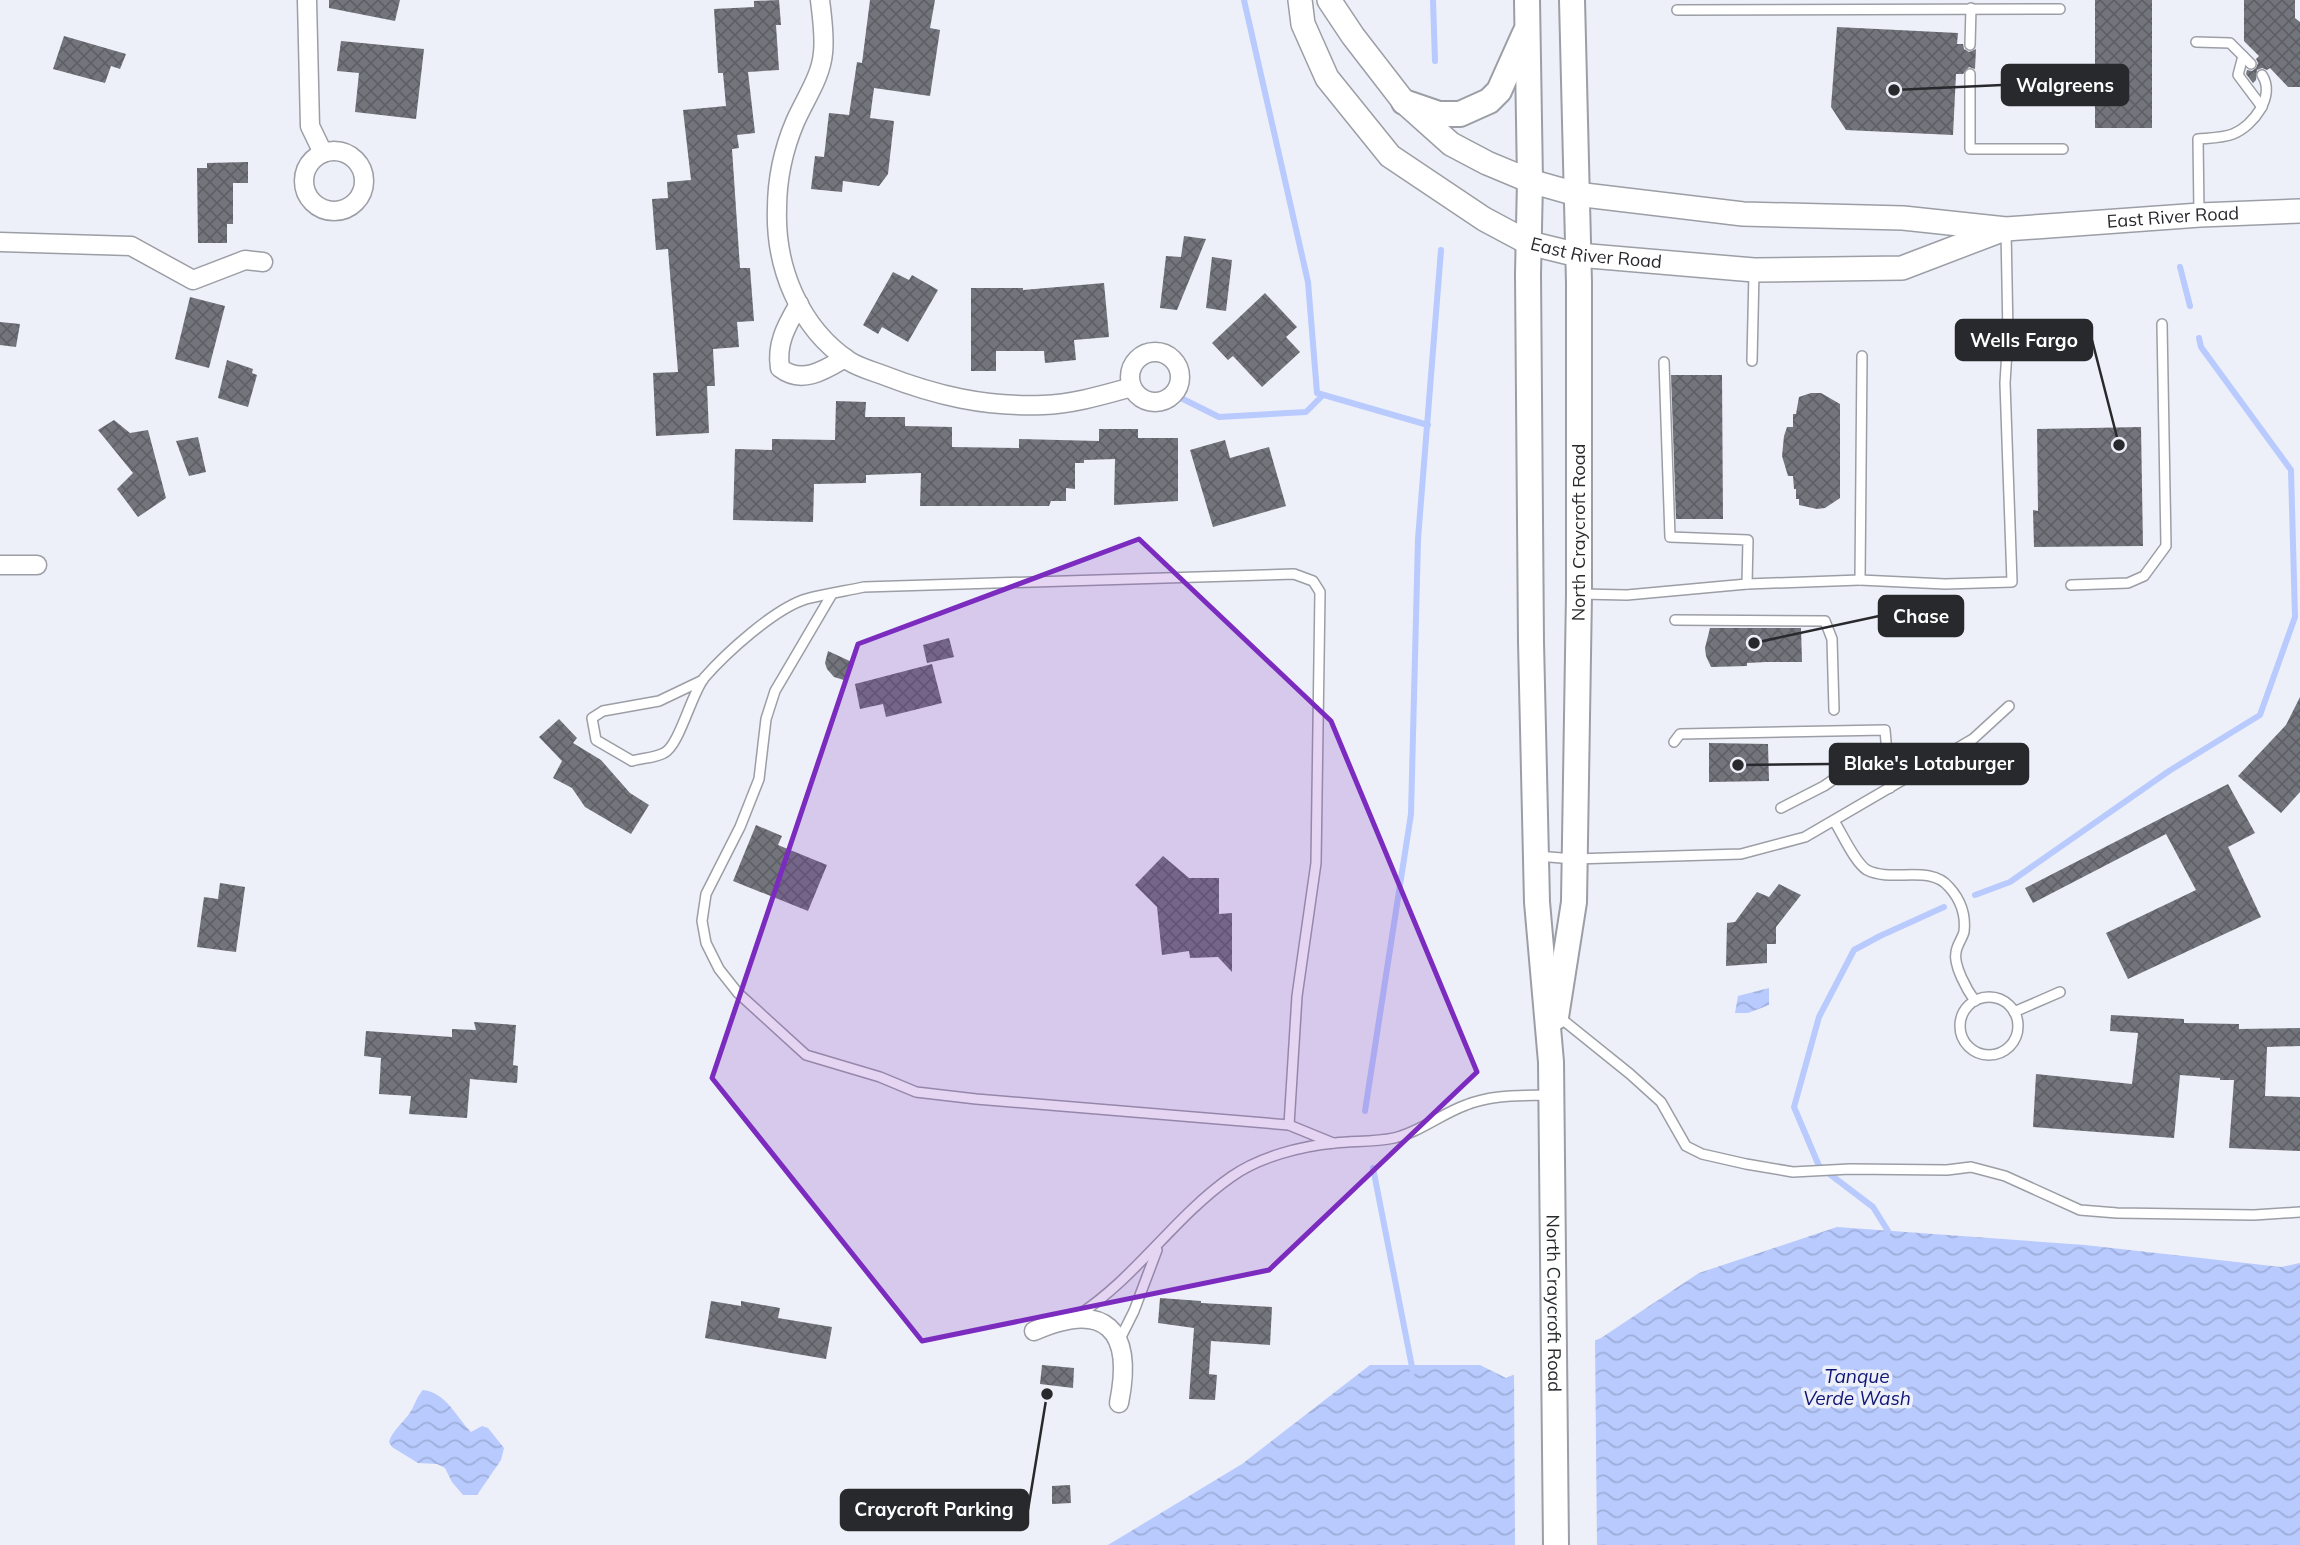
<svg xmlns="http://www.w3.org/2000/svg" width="2300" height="1545" viewBox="0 0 2300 1545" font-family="Mulish,sans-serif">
	<defs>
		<pattern id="water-waves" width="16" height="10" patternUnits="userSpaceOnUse" patternTransform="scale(1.75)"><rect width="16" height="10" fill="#b8cafe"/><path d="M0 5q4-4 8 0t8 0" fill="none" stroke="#9eaeda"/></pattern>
		<pattern id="building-cross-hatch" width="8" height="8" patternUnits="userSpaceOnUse" patternTransform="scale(1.75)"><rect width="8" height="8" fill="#72757c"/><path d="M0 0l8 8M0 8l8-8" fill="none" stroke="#5e6066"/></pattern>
	</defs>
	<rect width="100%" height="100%" fill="#edf0f8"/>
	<g fill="url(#water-waves)">
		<path d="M 1769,988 L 1769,1005 L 1748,1013 L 1735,1013 L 1738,996 Z"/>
		<path d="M 1837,1227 L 2085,1245 L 2281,1267 L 2300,1263 L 2300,1545 L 1108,1545 L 1242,1464 L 1370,1365 L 1480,1365 L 1506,1378 L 1601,1338 L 1699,1273 Z"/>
		<path d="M 423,1390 C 447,1393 456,1417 471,1432 L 482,1426 L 488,1428 L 504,1448 L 501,1460 L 477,1495 L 463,1495 L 452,1482 L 445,1468 L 437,1464 L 418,1463 L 392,1447 L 389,1442 C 392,1431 402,1424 409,1414 C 415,1406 415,1399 423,1390 Z"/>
	</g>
	<path fill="#edf0f8" d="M 1595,1337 L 1597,1545 L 1515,1545 L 1514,1371 Z"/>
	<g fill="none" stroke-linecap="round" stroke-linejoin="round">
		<g stroke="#b8cafe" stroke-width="6">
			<path d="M 1244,0 L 1308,282 L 1317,393 L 1428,425"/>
			<path d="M 1433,0 L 1435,61"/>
			<path d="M 2180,267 L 2190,306"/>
			<path d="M 1181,398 L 1219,417 L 1306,412 L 1323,395"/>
			<path d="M 1975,895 L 2010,882 L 2169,771 L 2260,715 L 2295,617 L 2291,470 L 2201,347 L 2199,338"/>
			<path d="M 1365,1111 L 1411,814 L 1418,539 L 1441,250"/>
			<path d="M 1373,1168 L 1413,1372"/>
			<path d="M 1886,1238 L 1888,1231 L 1873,1207 L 1819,1166 L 1794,1107 L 1819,1017 L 1854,950 L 1880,936 L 1944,907"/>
		</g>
	</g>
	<g fill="url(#building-cross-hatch)">
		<path d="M 329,0 L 400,0 L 395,21 L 329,8 Z"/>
		<path d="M 779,0 L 781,25 L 776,25 L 779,70 L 748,72 L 755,133 L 737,135 L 739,148 L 732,149 L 740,268 L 750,268 L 754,321 L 737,322 L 739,347 L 713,349 L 715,386 L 707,386 L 709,433 L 656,436 L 653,373 L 678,372 L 668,249 L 656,250 L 652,199 L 668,198 L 667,182 L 691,180 L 683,110 L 726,106 L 723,73 L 718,73 L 714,9 L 754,7 L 754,1 Z"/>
		<path d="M 870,0 L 935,0 L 930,28 L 940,30 L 930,96 L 874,88 L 870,118 L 894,121 L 888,174 L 879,186 L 843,181 L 842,192 L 811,189 L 815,156 L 824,157 L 829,113 L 849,115 L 857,62 L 862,63 Z"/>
		<rect x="2095" y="0" width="57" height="128"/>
		<path d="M 2244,0 L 2295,0 L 2295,18 L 2300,22 L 2300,87 L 2288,87 L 2270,68 L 2267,70 L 2262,68 L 2257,70 L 2256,80 L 2253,83 L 2246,74 L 2247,70 L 2252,71 L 2256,68 L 2258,63 L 2256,59 L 2259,56 L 2244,41 Z"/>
		<path d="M 1837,27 L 1958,33 L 1957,44 L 1963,44 L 1964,49 L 1969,52 L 1976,49 L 1975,69 L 1969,67 L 1963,74 L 1956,74 L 1953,135 L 1846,130 L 1831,107 Z"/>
		<path d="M 64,36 L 126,54 L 120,69 L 111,66 L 105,83 L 53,69 Z"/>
		<path d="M 341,41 L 424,49 L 416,119 L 355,112 L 359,73 L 337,71 Z"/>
		<path d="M 248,162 L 248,183 L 233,183 L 233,224 L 227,224 L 227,243 L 198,243 L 197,168 L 207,168 L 207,163 Z"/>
		<path d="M 1184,236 L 1206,239 L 1177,310 L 1160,308 L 1166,256 L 1181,257 Z"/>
		<path d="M 1212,257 L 1232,260 L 1226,311 L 1206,308 Z"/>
		<path d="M 893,272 L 909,280 L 912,275 L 938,290 L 908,342 L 882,327 L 878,334 L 863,325 Z"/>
		<path d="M 1104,283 L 1109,337 L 1074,340 L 1076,360 L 1045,363 L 1044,351 L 996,351 L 996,371 L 971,371 L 971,288 L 1023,288 L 1023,290 Z"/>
		<path d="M 1265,293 L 1297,327 L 1286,337 L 1300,352 L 1262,387 L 1233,356 L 1228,360 L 1212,343 Z"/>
		<path d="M 190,297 L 225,306 L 209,368 L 175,359 Z"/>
		<path d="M 0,322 L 20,324 L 16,347 L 0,345 Z"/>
		<path d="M 227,360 L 253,369 L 252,373 L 257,375 L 248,407 L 218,398 Z"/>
		<path d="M 1671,375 L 1722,375 L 1723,519 L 1676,519 Z"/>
		<path d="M 1811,393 L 1821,393 L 1840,404 L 1840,498 L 1825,508 L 1817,509 L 1799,505 L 1799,499 L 1796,499 L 1796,489 L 1794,489 L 1793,476 L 1788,476 L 1782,456 L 1784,436 L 1787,427 L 1793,427 L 1793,414 L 1796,414 L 1799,397 Z"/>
		<path d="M 836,401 L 866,402 L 865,417 L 905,417 L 905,426 L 952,427 L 952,447 L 1019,448 L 1019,439 L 1099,441 L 1099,429 L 1138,429 L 1138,438 L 1178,438 L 1178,501 L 1114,505 L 1115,459 L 1084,460 L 1084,463 L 1075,463 L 1075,489 L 1066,488 L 1066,501 L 1051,501 L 1049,506 L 920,506 L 921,473 L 866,475 L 866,483 L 814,484 L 813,522 L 733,520 L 735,449 L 772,450 L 772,439 L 835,440 Z"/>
		<path d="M 114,420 L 130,433 L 148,430 L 166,498 L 138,517 L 117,489 L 133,473 L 98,430 Z"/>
		<path d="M 2141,427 L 2143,546 L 2034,547 L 2033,510 L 2038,511 L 2037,429 Z"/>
		<path d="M 198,437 L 206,472 L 189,476 L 176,441 Z"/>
		<path d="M 1225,440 L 1230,458 L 1269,447 L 1286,506 L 1213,527 L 1190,450 Z"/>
		<path d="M 1710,628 L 1801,628 L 1802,662 L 1766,662 L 1747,663 L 1747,666 L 1711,667 L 1706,656 L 1705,648 Z"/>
		<path d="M 949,638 L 954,657 L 927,663 L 923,645 Z"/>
		<path d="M 828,651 L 854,663 L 847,681 L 834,677 L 827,669 L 825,663 Z"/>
		<path d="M 932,664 L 942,703 L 886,717 L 883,704 L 860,709 L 855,684 Z"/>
		<path d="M 2300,697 L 2300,792 L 2281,813 L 2238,776 L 2286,725 Z"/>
		<path d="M 559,719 L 577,738 L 573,743 L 601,760 L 630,793 L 649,805 L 631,834 L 585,807 L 572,788 L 553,778 L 562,761 L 539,737 Z"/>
		<path d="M 1709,743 L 1768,744 L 1769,781 L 1709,782 Z"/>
		<path d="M 2228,784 L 2255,833 L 2228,847 L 2261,917 L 2128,979 L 2106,933 L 2196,890 L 2166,834 L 2033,903 L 2025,888 Z"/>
		<path d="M 756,825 L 782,836 L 778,845 L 827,865 L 808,911 L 733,881 Z"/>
		<path d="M 1163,856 L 1189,878 L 1219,878 L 1219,914 L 1232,913 L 1232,972 L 1218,957 L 1190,958 L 1189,951 L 1162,955 L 1157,907 L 1135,885 Z"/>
		<path d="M 220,883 L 245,887 L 236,952 L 197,947 L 204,897 L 218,899 Z"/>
		<path d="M 1779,884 L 1801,895 L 1776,927 L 1776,944 L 1767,944 L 1767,963 L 1726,966 L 1727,923 L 1735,922 L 1757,892 L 1769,897 Z"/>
		<path d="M 2111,1015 L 2184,1019 L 2184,1023 L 2239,1024 L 2239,1029 L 2300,1028 L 2300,1046 L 2267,1047 L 2265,1096 L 2300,1097 L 2300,1151 L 2229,1148 L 2234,1080 L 2220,1080 L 2220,1078 L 2180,1075 L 2174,1138 L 2033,1127 L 2036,1074 L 2132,1084 L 2138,1033 L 2110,1031 Z"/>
		<path d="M 474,1022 L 516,1025 L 513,1065 L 518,1066 L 517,1083 L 470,1079 L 467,1118 L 409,1114 L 411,1096 L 379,1094 L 381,1058 L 364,1056 L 366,1031 L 452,1037 L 452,1029 L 476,1030 Z"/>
		<path d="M 1160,1298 L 1201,1301 L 1201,1303 L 1272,1307 L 1270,1345 L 1211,1341 L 1209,1374 L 1217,1375 L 1215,1400 L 1189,1399 L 1194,1328 L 1158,1323 Z"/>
		<path d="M 711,1301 L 741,1306 L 741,1301 L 780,1308 L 778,1318 L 832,1327 L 826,1359 L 705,1338 Z"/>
		<path d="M 1042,1365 L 1074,1368 L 1073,1388 L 1040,1384 Z"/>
		<path d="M 1070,1485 L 1071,1503 L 1052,1504 L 1052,1486 Z"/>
	</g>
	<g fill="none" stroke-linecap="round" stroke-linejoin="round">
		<g stroke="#9c9ea6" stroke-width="12">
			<g id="service">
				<path d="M 1677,10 L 2060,9"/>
				<path d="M 2196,42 L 2230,43 L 2251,64"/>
				<path d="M 1970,45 L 1971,8"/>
				<path d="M 2243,56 L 2238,75 L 2262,107"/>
				<path d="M 1970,74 L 1970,149 L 2063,149"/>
				<path d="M 2199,213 L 2198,139 C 2208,138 2223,138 2233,134 C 2253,126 2276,96 2262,75"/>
				<path d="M 1752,361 L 1754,272"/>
				<path d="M 1664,362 L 1670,537 L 1748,540 L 1747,584"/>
				<path d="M 1860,580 L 1945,584 L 2012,582 L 2005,383 L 2008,334 L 2006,230"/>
				<path d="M 2071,585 L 2128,583 L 2144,576 L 2166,546 L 2162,324"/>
				<path d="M 832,594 L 775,691 L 766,719 L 759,779 L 740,827 L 706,894 L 702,921 L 706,943 L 719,969 L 738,993 L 806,1055 L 880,1077 L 916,1092 L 976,1099 L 1289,1125 L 1333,1143"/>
				<path d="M 1581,594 L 1627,595 L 1747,584 L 1860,580 L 1862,356"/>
				<path d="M 1675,620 L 1825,621 L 1832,639 L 1834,710"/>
				<path d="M 703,680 L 659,701 L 603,711 L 592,718 L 596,740 L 632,761 C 642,758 655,758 664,753 C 679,746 691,695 704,678 C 726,653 774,609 806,599 C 825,594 845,591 864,587 L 1294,574 L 1313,581 L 1320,592 L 1316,863 L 1297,996 L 1289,1125"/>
				<path d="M 1674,742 L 1680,734 L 1885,730 L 1890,788"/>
				<path d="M 1781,808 L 1824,786 L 1865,758 L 1887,756"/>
				<path d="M 1834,821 C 1842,833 1855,863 1867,870 C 1892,883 1930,864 1949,887 C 1960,899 1966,915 1964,932 C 1962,939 1957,945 1956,952 C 1953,965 1967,990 1975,1001"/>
				<path d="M 1537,856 L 1574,859 L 1741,854 L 1805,837 L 1973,739 L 2009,706"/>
				<circle cx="1989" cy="1026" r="29"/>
				<path d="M 2014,1012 L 2060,992"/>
				<path d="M 1558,1016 L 1630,1074 L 1661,1102 L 1686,1146 L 1702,1154 L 1746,1164 L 1793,1172 L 1850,1169 L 1947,1170 L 1971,1167 L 2005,1176 L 2080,1210 L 2117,1213 L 2254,1215 L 2300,1212"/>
				<path d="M 1077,1316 C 1136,1278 1174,1217 1231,1177 C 1259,1157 1301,1146 1335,1143 C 1355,1141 1375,1142 1394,1138 C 1420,1132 1441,1114 1466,1105 C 1493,1094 1521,1096 1550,1095"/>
				<path d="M 1119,1341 L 1134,1311 L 1157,1250"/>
			</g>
		</g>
		<g stroke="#9c9ea6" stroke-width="21">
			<g id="minor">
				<path d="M 307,0 L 310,126 L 323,153"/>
				<path d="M 820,0 C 822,17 825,36 823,53 C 821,77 805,99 795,122 C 784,148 777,180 777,209 C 775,267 799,327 849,361 C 858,367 872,371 883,375 C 937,396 985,407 1043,405 C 1073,404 1103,395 1132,387"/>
				<circle cx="334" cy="181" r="30"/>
				<path d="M 0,242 L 131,246 L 193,280 L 245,260 L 263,262"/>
				<path d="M 799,304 C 787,325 776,343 780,368 C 802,385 825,370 845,358"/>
				<circle cx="1155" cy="377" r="25"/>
				<path d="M 0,565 L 37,565"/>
				<path d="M 1034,1331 C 1105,1300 1134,1329 1119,1403"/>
			</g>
		</g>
		<g stroke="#9c9ea6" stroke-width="26">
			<g id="tertiary">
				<path id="s1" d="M 1300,0 L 1303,24 L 1327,78 L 1390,156 L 1484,219 L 1529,243 L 1578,255 L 1754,270 L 1902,268 L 1999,231"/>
				<path id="s2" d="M 1329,0 L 1353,36 L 1404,102 L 1451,144 L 1487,163 L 1530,181 L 1576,194 L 1743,214 L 1903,218 L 2006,229 L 2200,215 L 2300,211"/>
			</g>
		</g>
		<g stroke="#9c9ea6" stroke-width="28">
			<g id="secondary">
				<path id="s3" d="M 1527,0 L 1530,181 L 1528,274 L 1531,642 L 1537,902 L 1551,1062 L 1556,1545"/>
				<path d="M 1404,102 L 1439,114 L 1460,114 L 1489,101 L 1499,91 L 1525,33"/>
				<path id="s4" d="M 1556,1017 L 1574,902 L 1579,594 L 1579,283 L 1572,0"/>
			</g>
		</g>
		<use href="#service" stroke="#fff" stroke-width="9"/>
		<use href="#minor" stroke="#fff" stroke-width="18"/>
		<use href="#tertiary" stroke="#fff" stroke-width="23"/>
		<use href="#secondary" stroke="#fff" stroke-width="24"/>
	</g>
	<path fill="#7b2cbf" fill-opacity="0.2" stroke="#7b2cbf" stroke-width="5" stroke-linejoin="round" d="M 1139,539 L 1331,721 L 1477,1072 L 1269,1270 L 922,1341 L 712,1078 L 858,644 Z"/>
	<g text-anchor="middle" stroke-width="7" stroke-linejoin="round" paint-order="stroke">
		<g font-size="18" fill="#28292c" stroke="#edf0f8">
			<text dy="6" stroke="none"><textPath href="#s2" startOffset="924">East River Road</textPath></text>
			<text dy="6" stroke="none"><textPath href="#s1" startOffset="416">East River Road</textPath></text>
			<text dy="6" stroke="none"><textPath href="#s4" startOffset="486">North Craycroft Road</textPath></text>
			<text dy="6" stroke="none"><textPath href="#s3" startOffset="1304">North Craycroft Road</textPath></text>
		</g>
		<g font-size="19" font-style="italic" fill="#111575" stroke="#edf0f8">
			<text x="1857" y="1383">Tanque<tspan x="1857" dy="22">Verde Wash</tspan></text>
		</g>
	</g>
	<path fill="none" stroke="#28292c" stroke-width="2.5" d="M1894 90L2002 85M2119 445L2092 340M1754 643L1879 616M1738 765L1830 764M1047 1394L1028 1510"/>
	<g fill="#28292c" stroke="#edf0f8" stroke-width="2.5">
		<circle cx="1894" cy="90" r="7"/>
		<circle cx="2119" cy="445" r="7"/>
		<circle cx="1754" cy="643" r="7"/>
		<circle cx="1738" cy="765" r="7"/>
		<circle cx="1047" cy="1394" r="7"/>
	</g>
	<g fill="#28292c" stroke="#28292c" stroke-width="2.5">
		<rect x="2002" y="65" width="126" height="40" rx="7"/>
		<rect x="1956" y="320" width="136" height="40" rx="7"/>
		<rect x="1879" y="596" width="84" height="40" rx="7"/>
		<rect x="1830" y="744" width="198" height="40" rx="7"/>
		<rect x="841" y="1490" width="187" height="40" rx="7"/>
	</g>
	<g font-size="19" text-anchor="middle" font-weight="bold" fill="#fff">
		<text x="2065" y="92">Walgreens</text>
		<text x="2024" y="347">Wells Fargo</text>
		<text x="1921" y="623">Chase</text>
		<text x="1929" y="770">Blake's Lotaburger</text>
		<text x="934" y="1516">Craycroft Parking</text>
	</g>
</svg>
